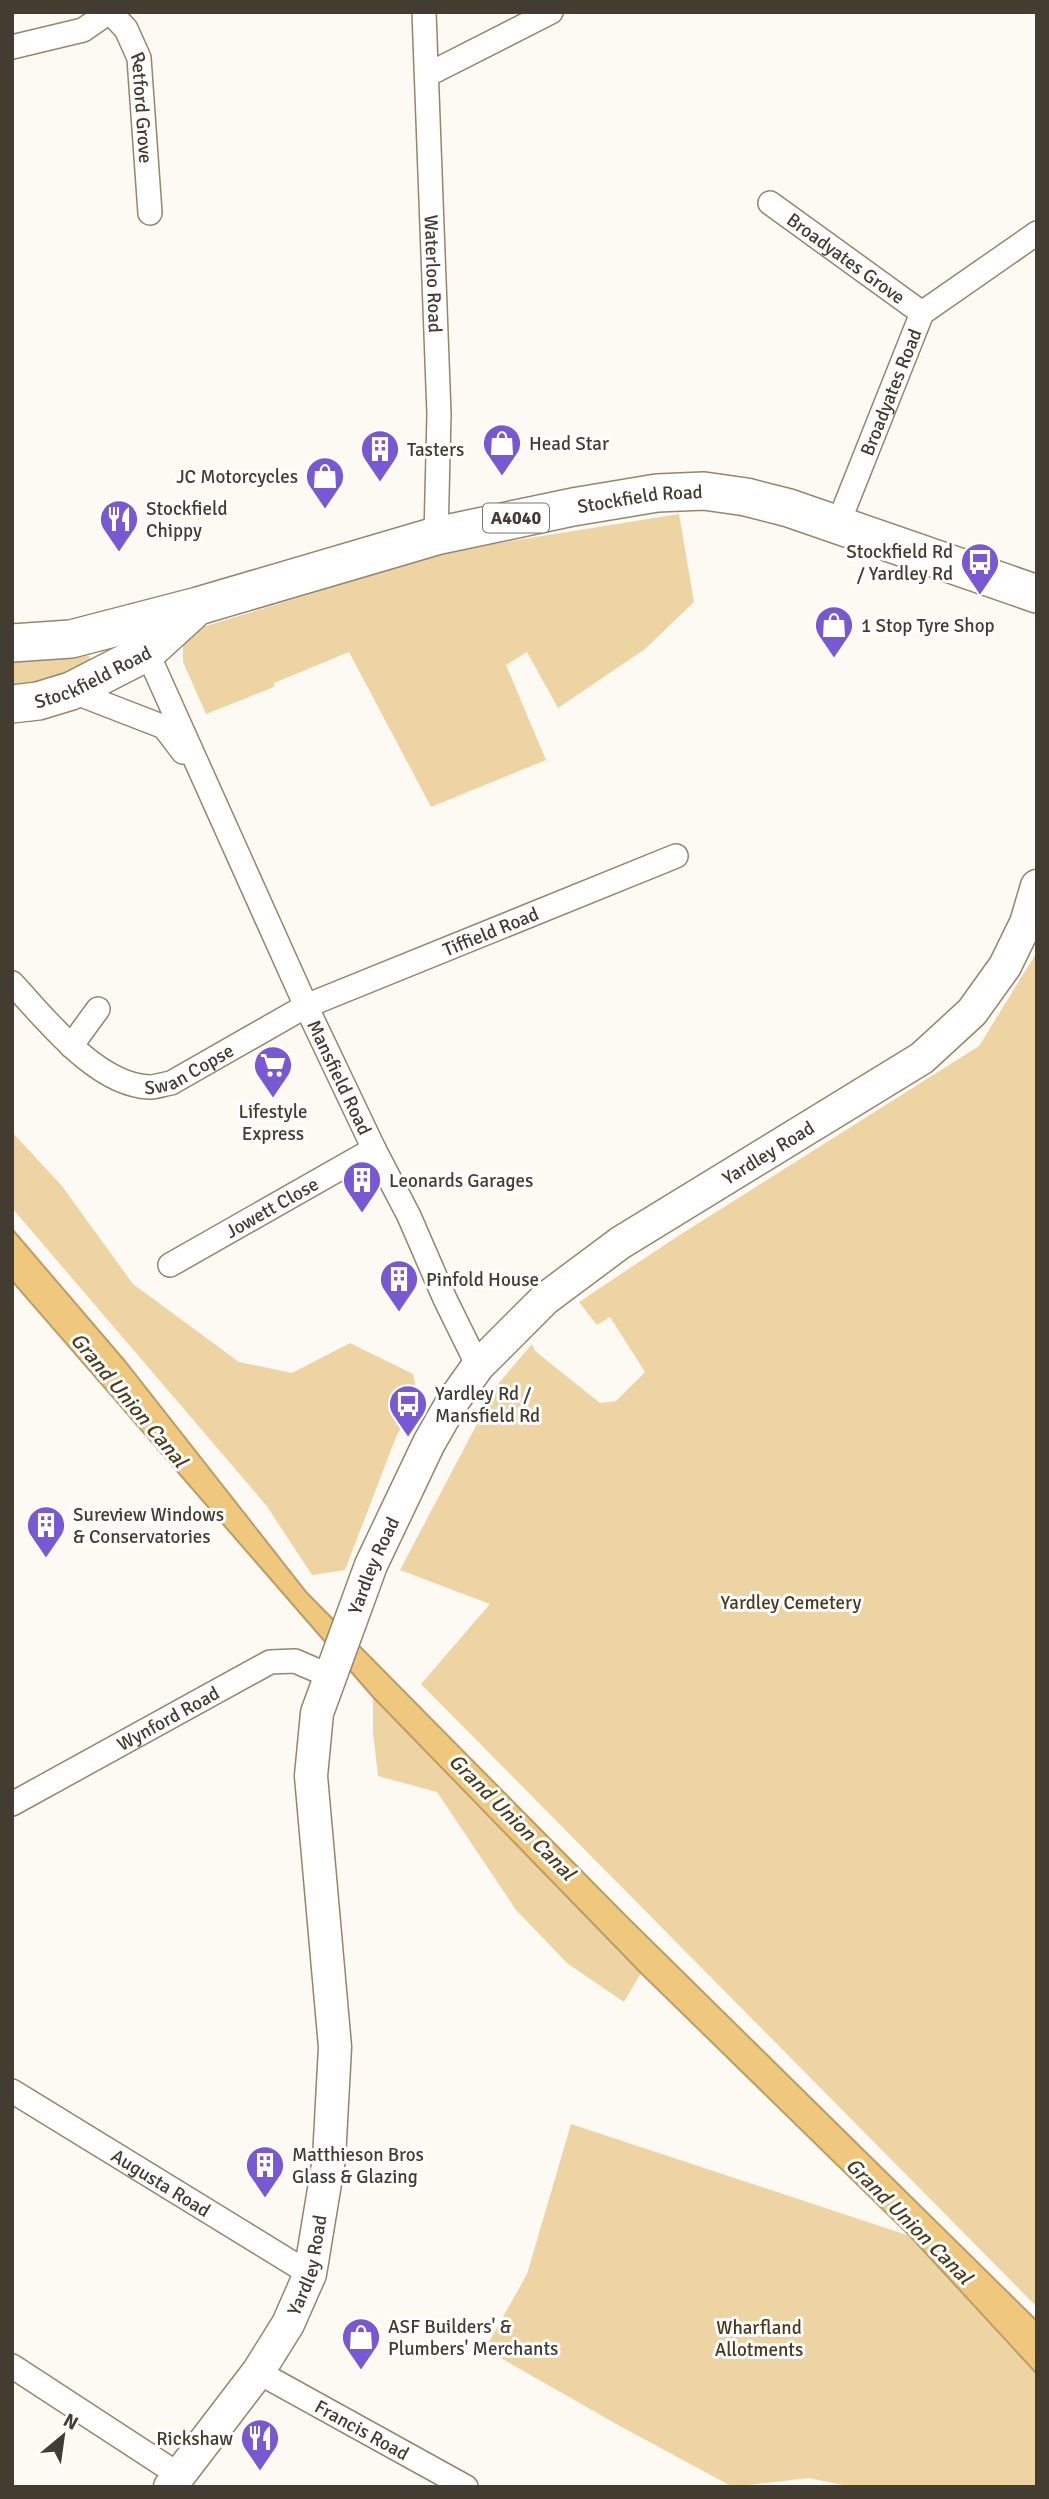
<svg xmlns="http://www.w3.org/2000/svg" width="1049" height="2499" viewBox="0 0 1049 2499" font-family="Signika,sans-serif">
	<rect width="100%" height="100%" fill="#fdfaf4"/>
	<g fill="#efd4a3">
		<path d="M 679,514 L 694,602 L 645,649 L 558,708 L 527,652 L 506,665 L 546,760 L 431,807 L 349,652 L 274,683 L 274,687 L 206,714 L 183,662 L 183,643 L 193,630 L 455,550 Z"/>
		<path d="M 89,656 L 92,665 L 45,686 L 12,690 L 12,657 Z"/>
		<path d="M 1037,952 L 1037,2307 L 421,1684 L 490,1604 L 400,1570 L 498,1384 L 532,1344 L 535,1351 L 600,1403 L 616,1401 L 645,1372 L 610,1317 L 597,1325 L 579,1302 L 675,1238 L 979,1046 Z"/>
		<path d="M 12,1132 L 62,1186 L 133,1284 L 239,1362 L 292,1373 L 350,1343 L 413,1374 L 418,1397 L 396,1437 L 345,1570 L 312,1575 L 266,1505 L 12,1208 Z"/>
		<path d="M 373,1697 L 641,1973 L 624,2002 L 568,1964 L 516,1910 L 437,1792 L 378,1776 L 373,1733 Z"/>
		<path d="M 571,2124 L 910,2236 L 1037,2374 L 1037,2487 L 852,2487 L 809,2478 L 733,2487 L 618,2425 L 485,2349 L 527,2274 Z"/>
	</g>
	<path fill="#efc77d" stroke="#bb9d66" stroke-width="2" d="M 12,1229 L 124,1360 L 307,1593 L 627,1917 L 1037,2321 L 1037,2374 L 910,2236 L 641,1973 L 373,1697 L 12,1281 Z"/>
	<g fill="none" stroke-linecap="round" stroke-linejoin="round">
		<g stroke="#95866a" stroke-width="26">
			<g id="street">
				<path id="s1" d="M 110,12 L 126,29 L 139,58 L 150,213"/>
				<path id="s2" d="M 424,12 L 439,414 L 436,536"/>
				<path d="M 12,47 L 83,30 L 109,12"/>
				<path d="M 427,75 L 551,12"/>
				<path id="s3" d="M 770,203 L 922,313"/>
				<path id="s4" d="M 838,524 L 922,313 L 1037,233"/>
				<path id="s5" d="M 147,652 L 306,1006 L 374,1149 L 409,1216 L 445,1299 L 478,1366"/>
				<path d="M 71,691 L 164,727 L 183,752"/>
				<path id="s6" d="M 12,983 C 46,1019 96,1085 149,1087 C 156,1087 164,1084 171,1083 L 306,1006 L 676,856"/>
				<path d="M 71,1046 L 98,1009"/>
				<path id="s7" d="M 170,1265 L 374,1149"/>
				<path id="s8" d="M 12,1804 L 270,1662 L 295,1661 L 330,1676"/>
				<path id="s9" d="M 12,2091 L 310,2274"/>
				<path d="M 12,2366 L 179,2475"/>
				<path id="s10" d="M 258,2372 L 466,2487"/>
			</g>
		</g>
		<g stroke="#95866a" stroke-width="35">
			<g id="secondary">
				<path id="s11" d="M 170,2487 L 258,2372 L 288,2324 L 310,2274 L 329,2159 L 335,2047 L 311,1776 L 317,1713 L 371,1565 L 429,1443 L 453,1401 L 478,1366 L 545,1299 L 620,1243 L 922,1058 L 972,1012 L 1005,966 L 1026,923 L 1037,886"/>
			</g>
		</g>
		<g stroke="#95866a" stroke-width="40">
			<g id="primary">
				<path id="s12" d="M 12,643 L 71,639 L 198,606 L 436,536 L 573,507 L 657,493 L 704,491 L 746,497 L 789,508 L 1037,594"/>
				<path id="s13" d="M 12,704 L 38,701 L 71,691 L 147,652 L 192,611"/>
			</g>
		</g>
		<use href="#street" stroke="#fff" stroke-width="23"/>
		<use href="#secondary" stroke="#fff" stroke-width="32"/>
		<use href="#primary" stroke="#fff" stroke-width="37"/>
	</g>
	<defs>
		<g id="shop-pin" transform="scale(2.0125)"><path d="M0 17L-7.5 6A9.5 9.5 0 1 1 7.5 6Z" fill="#7959d3" stroke="#fff"/><path d="M-5-2.5h2.3a2.7 3.5 0 0 1 5.4 0H5L5.5 6h-11ZM-1.5-2.5h3a1.5 2.3 0 0 0-3 0Z" fill="#fff"/></g>
		<g id="building-pin" transform="scale(2.0125)"><path d="M0 17L-7.5 6A9.5 9.5 0 1 1 7.5 6Z" fill="#7959d3" stroke="#fff"/><path d="M-4-6H4V6H1V3H-1V6H-4ZM-2.5-4.3h1.7v1.8h-1.7ZM.8-4.3h1.7v1.8H.8ZM-2.5-1h1.7V.8h-1.7ZM.8-1h1.7V.8H.8Z" fill="#fff"/></g>
		<g id="restaurant-pin" transform="scale(2.0125)"><path d="M0 17L-7.5 6A9.5 9.5 0 1 1 7.5 6Z" fill="#7959d3" stroke="#fff"/><path d="M-5-6h1v4h1v-4h1v4h1v-4h1v5L-1.5 .5V6h-2V.5L-5-1ZM5-6V6H3V1.5H1.5Q1.5-4 5-6Z" fill="#fff"/></g>
		<g id="bus-pin" transform="scale(2.0125)"><path d="M0 17L-7.5 6A9.5 9.5 0 1 1 7.5 6Z" fill="#7959d3" stroke="#fff"/><path d="M-5-6H5V4H4V6H2V4H-2V6H-4V4H-5ZM-3.5-4V0h7V-4ZM-3.5 1.2v1.5H-2V1.2ZM2 1.2v1.5H3.5V1.2Z" fill="#fff"/></g>
		<g id="supermarket-pin" transform="scale(2.0125)"><path d="M0 17L-7.5 6A9.5 9.5 0 1 1 7.5 6Z" fill="#7959d3" stroke="#fff"/><path d="M-6-5.5h2.5l.6 2H6L4.5 2H-2.5L-4.4-4H-6ZM-1.5 3.2a1.3 1.3 0 1 0 .1 0ZM3 3.2a1.3 1.3 0 1 0 .1 0Z" fill="#fff"/></g>
	</defs>
	<g fill-rule="evenodd">
		<use href="#shop-pin" x="502" y="443"/>
		<use href="#building-pin" x="380" y="449"/>
		<use href="#shop-pin" x="325" y="476"/>
		<use href="#restaurant-pin" x="119" y="519"/>
		<use href="#bus-pin" x="980" y="562"/>
		<use href="#shop-pin" x="834" y="625"/>
		<use href="#supermarket-pin" x="273" y="1065"/>
		<use href="#building-pin" x="362" y="1180"/>
		<use href="#building-pin" x="399" y="1279"/>
		<use href="#bus-pin" x="408" y="1404"/>
		<use href="#building-pin" x="46" y="1525"/>
		<use href="#building-pin" x="265" y="2165"/>
		<use href="#shop-pin" x="361" y="2337"/>
		<use href="#restaurant-pin" x="260" y="2438"/>
	</g>
	<g text-anchor="middle" stroke-width="6" stroke-linejoin="round" paint-order="stroke">
		<rect fill="#fff" stroke="#7b766e" stroke-width="2" x="483" y="503.5" width="66" height="29" rx="5"/>
		<g font-size="18" font-weight="bold" fill="#433c30">
			<text x="516" y="524">A4040</text>
		</g>
		<g font-size="19" fill="#433c30" stroke="#fff">
			<text dy="7" stroke="none"><textPath href="#s1" startOffset="105">Retford Grove</textPath></text>
			<text dy="7" stroke="none"><textPath href="#s3" startOffset="94">Broadyates Grove</textPath></text>
			<text dy="7" stroke="none"><textPath href="#s2" startOffset="262">Waterloo Road</textPath></text>
			<text dy="7" stroke="none"><textPath href="#s4" startOffset="142">Broadyates Road</textPath></text>
			<text dy="7" stroke="none"><textPath href="#s12" startOffset="646">Stockfield Road</textPath></text>
			<text dy="7" stroke="none"><textPath href="#s13" startOffset="86">Stockfield Road</textPath></text>
			<text dy="7" stroke="none"><textPath href="#s6" startOffset="553">Tiffield Road</textPath></text>
			<text dy="7" stroke="none"><textPath href="#s6" startOffset="220">Swan Copse</textPath></text>
			<text dy="7" stroke="none"><textPath href="#s5" startOffset="467">Mansfield Road</textPath></text>
			<text dy="7" stroke="none"><textPath href="#s11" startOffset="1566">Yardley Road</textPath></text>
			<text dy="7" stroke="none"><textPath href="#s7" startOffset="117">Jowett Close</textPath></text>
			<text dy="7" stroke="none"><textPath href="#s11" startOffset="978">Yardley Road</textPath></text>
			<text dy="7" stroke="none"><textPath href="#s8" startOffset="178">Wynford Road</textPath></text>
			<text dy="7" stroke="none"><textPath href="#s9" startOffset="175">Augusta Road</textPath></text>
			<text dy="7" stroke="none"><textPath href="#s11" startOffset="264">Yardley Road</textPath></text>
			<text dy="7" stroke="none"><textPath href="#s10" startOffset="119">Francis Road</textPath></text>
		</g>
		<g font-size="19" fill="#433c30" stroke="#fff" text-anchor="start">
			<text x="529" y="450">Head Star</text>
			<text x="407" y="456">Tasters</text>
			<text x="298" y="483" text-anchor="end">JC Motorcycles</text>
			<text x="146" y="515">Stockfield<tspan x="146" dy="22">Chippy</tspan></text>
			<text x="953" y="558" text-anchor="end">Stockfield Rd<tspan x="953" dy="22">/ Yardley Rd</tspan></text>
			<text x="861" y="632">1 Stop Tyre Shop</text>
			<text x="273" y="1118" text-anchor="middle">Lifestyle<tspan x="273" dy="22">Express</tspan></text>
			<text x="389" y="1187">Leonards Garages</text>
			<text x="426" y="1286">Pinfold House</text>
			<text x="435" y="1400">Yardley Rd /<tspan x="435" dy="22">Mansfield Rd</tspan></text>
			<text x="73" y="1521">Sureview Windows<tspan x="73" dy="22">&amp; Conservatories</tspan></text>
			<text x="292" y="2161">Matthieson Bros<tspan x="292" dy="22">Glass &amp; Glazing</tspan></text>
			<text x="388" y="2333">ASF Builders' &amp;<tspan x="388" dy="22">Plumbers' Merchants</tspan></text>
			<text x="233" y="2445" text-anchor="end">Rickshaw</text>
		</g>
		<g font-size="19" fill="#4b3a1a" stroke="#fff">
			<text x="791" y="1609">Yardley Cemetery</text>
			<text x="759" y="2334">Wharfland<tspan x="759" dy="22">Allotments</tspan></text>
		</g>
		<g font-size="21" font-style="italic" fill="#4e3d1d" stroke="#fff">
			<text transform="translate(129 1400) rotate(50)" y="7">Grand Union Canal</text>
			<text transform="translate(512 1817) rotate(45)" y="7">Grand Union Canal</text>
			<text transform="translate(909 2221) rotate(45)" y="7">Grand Union Canal</text>
		</g>
	</g>
	<rect width="1049" height="2499" fill="none" stroke="#433c30" stroke-width="28"/>
	<g transform="translate(63 2436) rotate(29)" stroke="#ffffff" stroke-width="5" paint-order="stroke">
	<path d="M0-5L12 26L0 18L-12 26Z" fill="#433c30"/>
	<text y="-10" font-size="19" font-weight="bold" text-anchor="middle" fill="#433c30">N</text>
	</g>
</svg>
